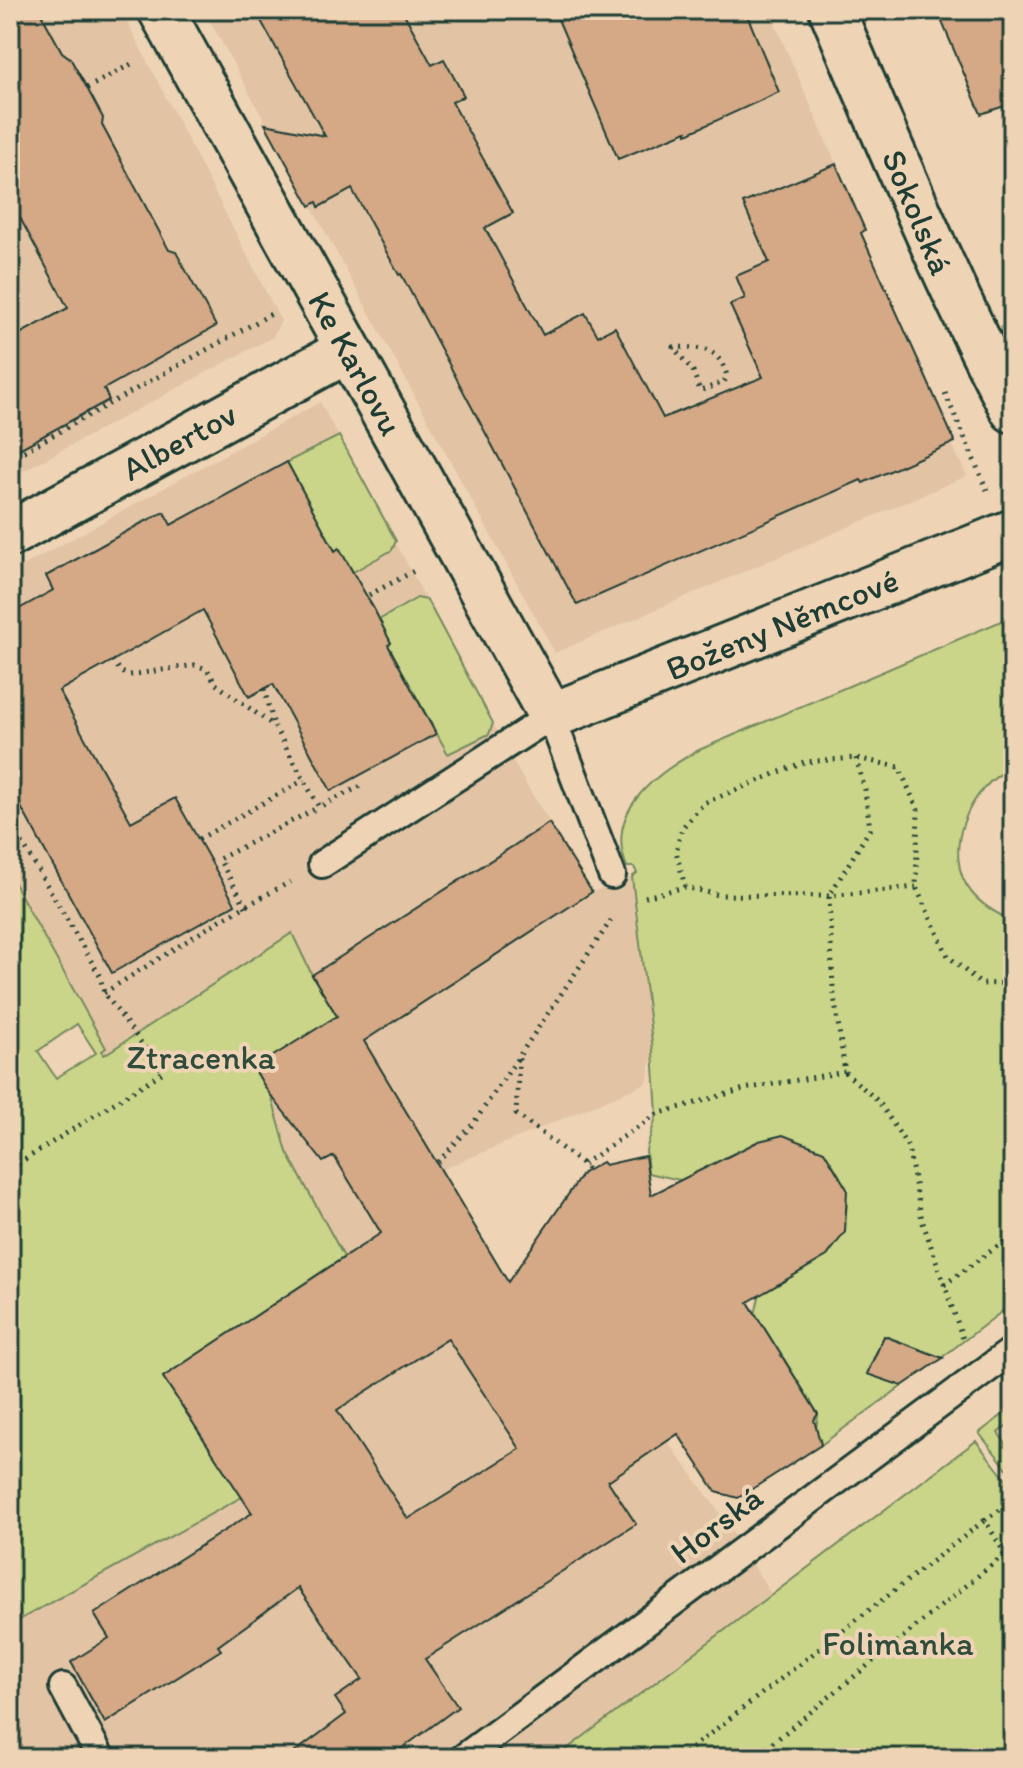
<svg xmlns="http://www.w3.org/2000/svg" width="1023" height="1768" viewBox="0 0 1023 1768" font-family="Itim,sans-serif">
	<rect width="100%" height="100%" fill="#eed4b5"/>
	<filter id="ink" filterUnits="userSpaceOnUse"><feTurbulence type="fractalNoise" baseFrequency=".0125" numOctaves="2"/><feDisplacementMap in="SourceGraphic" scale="16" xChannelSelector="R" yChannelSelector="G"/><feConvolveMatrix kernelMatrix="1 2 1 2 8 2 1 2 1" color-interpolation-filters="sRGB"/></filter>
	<g filter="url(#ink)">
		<g fill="#e2c4a5">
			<path d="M 10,10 L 121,10 L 281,321 L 273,337 L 10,478 Z"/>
			<path d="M 204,10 L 769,10 L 865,230 L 861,233 L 955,442 L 952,444 L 967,476 L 555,653 Z"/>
			<path d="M 320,402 L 524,781 L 591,889 L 593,892 L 632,877 L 653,1051 L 647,1083 L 441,1170 L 528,1316 L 641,1405 L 723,1517 L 772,1595 L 555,1758 L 10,1758 L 10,1625 L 241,1497 L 163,1377 L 344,1257 L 287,1152 L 271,1095 L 210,985 L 104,1056 L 102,1051 L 106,1048 L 10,876 L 10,573 Z"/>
		</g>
		<g fill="#cad589" stroke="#74895e" stroke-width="2" fill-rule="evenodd">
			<path d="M 339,436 L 396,541 L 392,550 L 353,572 L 340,549 L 335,551 L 287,462 Z"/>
			<path d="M 417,598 L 427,600 L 493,723 L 489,734 L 448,754 L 388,645 L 391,643 L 379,620 Z"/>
			<path d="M 1013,616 L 1013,768 C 970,783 939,854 972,893 C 982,905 999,915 1013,921 L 1013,1303 L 923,1372 L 919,1349 L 888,1337 L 881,1341 L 869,1369 L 871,1375 L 902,1386 L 821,1445 L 820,1439 L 815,1437 L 818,1414 L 784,1359 L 750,1338 L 762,1283 L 767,1291 L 811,1265 L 813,1244 L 828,1255 C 840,1240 846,1222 847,1202 L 828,1200 L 840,1177 L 833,1165 L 816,1174 L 770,1139 L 754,1143 L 758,1158 L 739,1151 L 726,1157 L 698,1184 L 648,1173 L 646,1150 L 657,1114 L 653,1051 L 632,877 L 637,873 L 634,867 L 627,867 C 604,812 656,773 699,750 Z"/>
			<path d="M 10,876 L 106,1048 L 102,1051 L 104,1055 L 292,933 L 312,975 L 337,1016 L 254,1069 L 271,1095 L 287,1152 L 344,1257 L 163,1377 L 242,1497 L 10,1625 ZM 77,1024 L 96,1053 L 56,1078 L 38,1051 Z"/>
			<path d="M 1013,1407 L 1013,1420 L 998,1433 L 1013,1453 L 1013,1476 L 979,1433 Z"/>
			<path d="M 976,1441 L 1013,1489 L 1013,1758 L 555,1758 Z"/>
		</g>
		<g fill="#d5a886" stroke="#1f3d34" stroke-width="2" fill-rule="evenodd">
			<path d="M 10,10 L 39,10 L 62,52 L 70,58 L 87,88 L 103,118 L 102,125 L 169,250 L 176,252 L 216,326 L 104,389 L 109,400 L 10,454 L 10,339 L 68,308 L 10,199 Z"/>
			<path d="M 255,10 L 402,10 L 432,65 L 444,59 L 464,96 L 452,102 L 513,213 L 485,228 L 543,335 L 585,313 L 598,336 L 615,327 L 663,418 L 763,377 L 730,305 L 745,298 L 736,276 L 769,262 L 743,203 L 836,164 L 865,230 L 861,233 L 955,442 L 863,483 L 861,480 L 577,605 L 401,274 L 399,275 L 352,189 L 319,207 L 317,202 L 310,206 L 265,124 L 325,136 Z"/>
			<path d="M 554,10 L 745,10 L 779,92 L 687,134 L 687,131 L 618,159 Z"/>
			<path d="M 937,10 L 1013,10 L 1013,103 L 981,114 Z"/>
			<path d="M 287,462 L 335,551 L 339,548 L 374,609 L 391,643 L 388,645 L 436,734 L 331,791 L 273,684 L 249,697 L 203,610 L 59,691 L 131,822 L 175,798 L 235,904 L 112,973 L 10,787 L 10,614 L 53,590 L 46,576 L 140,524 L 164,512 L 171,525 Z"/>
			<path d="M 549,823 L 592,892 L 364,1041 L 508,1282 L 583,1173 L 602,1162 L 605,1165 L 645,1156 L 651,1195 L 759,1141 L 783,1135 L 824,1151 L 847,1189 L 845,1232 L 827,1256 L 748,1302 L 818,1414 L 814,1420 L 821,1445 L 738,1498 L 716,1492 L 678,1434 L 608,1481 L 636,1524 L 425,1659 L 458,1707 L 389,1758 L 287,1758 L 346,1714 L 335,1698 L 362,1679 L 298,1588 L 218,1646 L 221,1650 L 105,1723 L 71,1662 L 109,1638 L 94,1614 L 252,1513 L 163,1377 L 381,1233 L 334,1156 L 323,1162 L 266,1089 L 254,1068 L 337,1016 L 312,975 ZM 448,1339 L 520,1449 L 408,1519 L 337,1410 Z"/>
			<path d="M 884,1336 L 943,1358 L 902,1386 L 867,1374 Z"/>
		</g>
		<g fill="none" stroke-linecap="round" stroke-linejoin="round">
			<g stroke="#1f3d34" stroke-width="32">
				<g id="lane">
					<path d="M 322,864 L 551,716 L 612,875"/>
					<path d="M 63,1687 L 101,1758"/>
					<path d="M 463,1758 L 1013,1350"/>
				</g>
			</g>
			<g stroke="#1f3d34" stroke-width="50">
				<g id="street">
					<path d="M 161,10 L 551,716 L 1013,532"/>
					<path d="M 10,534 L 348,350"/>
				</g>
			</g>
			<g stroke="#1f3d34" stroke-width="50">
				<path id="secondary" d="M 832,10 C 889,145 945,280 1013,410"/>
			</g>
			<g stroke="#1f3d34" stroke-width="5" stroke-dasharray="2 6" stroke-linecap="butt">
				<path d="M 87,88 L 135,62"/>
				<path d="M 673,347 C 700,348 719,346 727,376 L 724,382 L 700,391 L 693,371 Z"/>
				<path d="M 945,393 L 987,490"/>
				<path d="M 10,459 L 271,314"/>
				<path d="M 369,595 L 414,571"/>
				<path d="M 113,660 L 121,672 L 130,675 L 195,665 L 207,669 L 216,684 L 274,726 L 319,807 L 365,784"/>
				<path d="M 264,689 L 274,725"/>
				<path d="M 856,758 L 865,790 L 870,829 L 829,896 L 833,988 L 845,1072 L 879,1102 L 908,1147 L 922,1220 L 963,1339"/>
				<path d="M 10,822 L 100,976 L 104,993 L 163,1072 L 10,1169"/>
				<path d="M 199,839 L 304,780"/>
				<path d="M 685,887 L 676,851 L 682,828 L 704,803 L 804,762 L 856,758 L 899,767 L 918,810 L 916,887 L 948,956 L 981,984 L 1013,983"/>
				<path d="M 645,897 L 685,887 L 719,895 L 829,896 L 916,887"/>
				<path d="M 246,907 L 219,859 L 319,807"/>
				<path d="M 104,993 L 222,919 L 290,882"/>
				<path d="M 519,1058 L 516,1114 L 583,1164 L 588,1171"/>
				<path d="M 438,1162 L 473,1124 L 614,916"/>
				<path d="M 583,1164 L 657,1114 L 744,1089 L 845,1072"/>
				<path d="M 944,1285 L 1013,1235"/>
				<path d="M 1013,1501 L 985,1520 L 1005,1554 L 1013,1558"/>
				<path d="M 410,1758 L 422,1749"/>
				<path d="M 679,1758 L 985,1520"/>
				<path d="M 754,1758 L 1005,1554"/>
			</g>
			<use href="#lane" stroke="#eed4b5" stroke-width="26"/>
			<use href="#street" stroke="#eed4b5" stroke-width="44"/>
			<use href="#secondary" stroke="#eed4b5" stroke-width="44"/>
		</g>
	</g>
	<g text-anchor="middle" stroke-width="8" stroke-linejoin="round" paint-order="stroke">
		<g font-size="34" fill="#1f3d34" stroke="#eed4b5">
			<text transform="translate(918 212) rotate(67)" y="12">Sokolská</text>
			<text transform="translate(356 363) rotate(61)" y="12">Ke Karlovu</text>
			<text transform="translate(179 441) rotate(-29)" y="12">Albertov</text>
			<text transform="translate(782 624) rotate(-22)" y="12">Boženy Němcové</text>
			<text transform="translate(716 1524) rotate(-37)" y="12">Horská</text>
		</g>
		<g font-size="34" fill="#304c3c" stroke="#eed4b5">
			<text x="201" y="1069">Ztracenka</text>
			<text x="898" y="1655">Folimanka</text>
		</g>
	</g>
	<rect width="1023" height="1768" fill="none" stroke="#eed4b5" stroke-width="40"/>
	<rect x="20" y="20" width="983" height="1728" fill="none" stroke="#1f3d34" stroke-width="3" filter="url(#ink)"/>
</svg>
